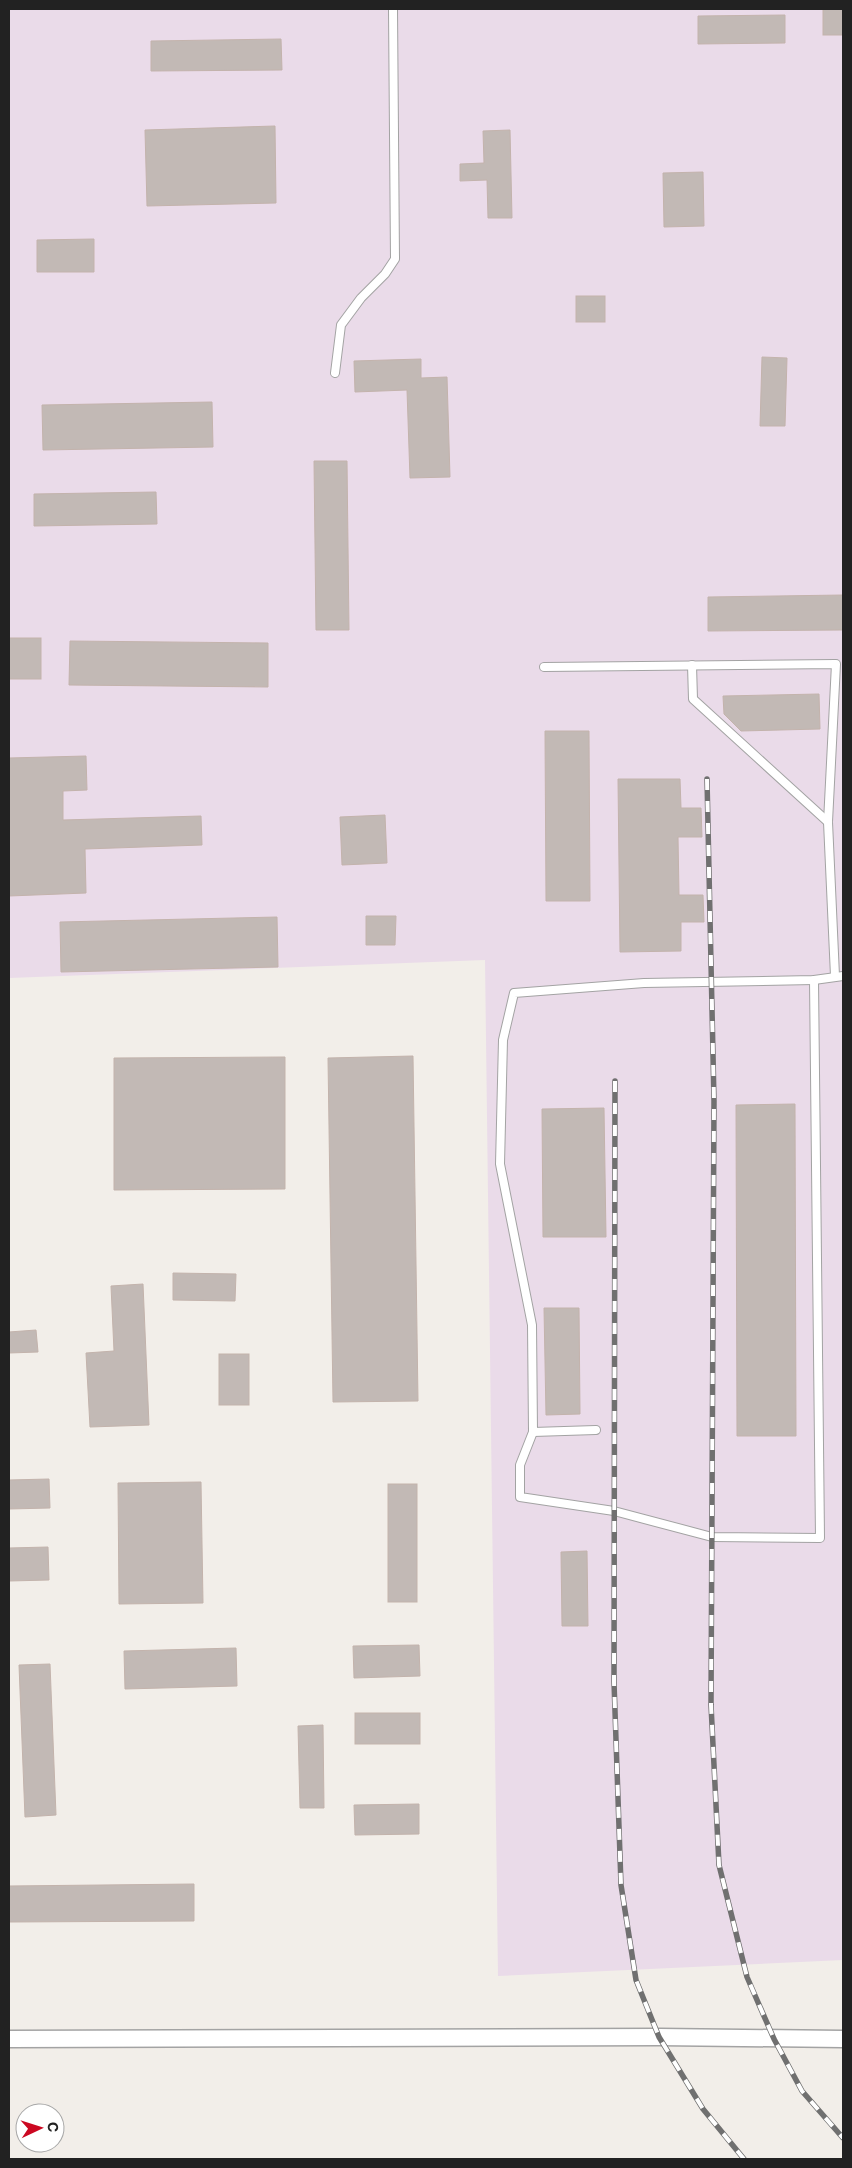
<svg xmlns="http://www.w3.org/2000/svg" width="852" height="2168" viewBox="0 0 852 2168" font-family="Inter,sans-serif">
	<rect width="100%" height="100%" fill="#f2eee9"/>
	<path fill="#eadbe9" d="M 9,9 L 843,9 L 843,1960 L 498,1976 L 485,960 L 9,978 Z"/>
	<g fill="#c2b9b5" stroke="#c3b3ac">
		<rect x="823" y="9" width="20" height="26"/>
		<path d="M 785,15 L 785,43 L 698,44 L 698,16 Z"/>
		<path d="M 281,39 L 282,70 L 151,71 L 151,41 Z"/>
		<path d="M 275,126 L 276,203 L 147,206 L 145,130 Z"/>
		<path d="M 510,130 L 512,218 L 488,218 L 487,180 L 460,181 L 460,164 L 484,163 L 483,131 Z"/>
		<path d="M 703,172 L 704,226 L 664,227 L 663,173 Z"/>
		<path d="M 94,239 L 94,272 L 37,272 L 37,240 Z"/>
		<rect x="576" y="296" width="29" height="26"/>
		<path d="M 762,357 L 787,358 L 785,426 L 760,426 Z"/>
		<path d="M 421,359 L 421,378 L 447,377 L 450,477 L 410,478 L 407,390 L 355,392 L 354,361 Z"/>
		<path d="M 212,402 L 213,447 L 43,450 L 42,405 Z"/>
		<path d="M 314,461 L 347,461 L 349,630 L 316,630 Z"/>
		<path d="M 156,492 L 157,524 L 34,526 L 34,494 Z"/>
		<path d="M 843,595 L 843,630 L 708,631 L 708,597 Z"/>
		<rect x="9" y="638" width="32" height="41"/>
		<path d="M 70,641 L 268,643 L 268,687 L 69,685 Z"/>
		<path d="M 819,694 L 820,729 L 741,731 L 724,714 L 723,696 Z"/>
		<path d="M 545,731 L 589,731 L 590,901 L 546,901 Z"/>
		<path d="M 86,756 L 87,790 L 63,791 L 63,820 L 201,816 L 202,845 L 85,849 L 86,893 L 9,896 L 9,758 Z"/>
		<path d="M 618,779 L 680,779 L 681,808 L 701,808 L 702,837 L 678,837 L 679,895 L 703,895 L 704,922 L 681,922 L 681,951 L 620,952 Z"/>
		<path d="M 385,815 L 387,863 L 342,865 L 340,817 Z"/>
		<path d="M 366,916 L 396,916 L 395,945 L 366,945 Z"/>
		<path d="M 277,917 L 278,967 L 61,972 L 60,922 Z"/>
		<path d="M 413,1056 L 418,1401 L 333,1402 L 328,1058 Z"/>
		<path d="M 285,1057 L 285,1189 L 114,1190 L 114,1058 Z"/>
		<path d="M 795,1104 L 796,1436 L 737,1436 L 736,1105 Z"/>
		<path d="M 604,1108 L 606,1237 L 543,1237 L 542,1109 Z"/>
		<path d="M 173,1273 L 236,1274 L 235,1301 L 173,1300 Z"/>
		<path d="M 143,1284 L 149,1425 L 90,1427 L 86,1353 L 114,1351 L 111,1286 Z"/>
		<path d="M 544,1308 L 579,1308 L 580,1414 L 546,1415 Z"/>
		<path d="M 36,1330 L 38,1352 L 9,1353 L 9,1332 Z"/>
		<rect x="219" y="1354" width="30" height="51"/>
		<path d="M 49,1479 L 50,1508 L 9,1509 L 9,1480 Z"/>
		<path d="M 201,1482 L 203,1603 L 119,1604 L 118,1483 Z"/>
		<rect x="388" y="1484" width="29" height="118"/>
		<path d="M 48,1547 L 49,1580 L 9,1581 L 9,1548 Z"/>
		<path d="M 587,1551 L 588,1626 L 562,1626 L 561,1552 Z"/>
		<path d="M 419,1645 L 420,1676 L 354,1678 L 353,1646 Z"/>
		<path d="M 236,1648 L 237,1686 L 125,1689 L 124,1651 Z"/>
		<path d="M 50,1664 L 56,1815 L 25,1817 L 19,1665 Z"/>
		<rect x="355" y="1713" width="65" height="31"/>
		<path d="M 323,1725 L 324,1808 L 300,1808 L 298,1726 Z"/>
		<path d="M 419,1804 L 419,1834 L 355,1835 L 354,1805 Z"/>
		<path d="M 194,1884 L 194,1921 L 9,1922 L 9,1886 Z"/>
	</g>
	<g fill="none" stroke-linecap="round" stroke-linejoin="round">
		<g stroke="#a3a3a3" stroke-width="10">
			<g id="lane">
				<path d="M 335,373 L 341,325 L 361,298 L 385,274 L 395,259 L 393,9"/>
				<path d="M 692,665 L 693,699 L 828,822"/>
				<path d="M 544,667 L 836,664 L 828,822 L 835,976"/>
				<path d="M 596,1430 L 533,1432 L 532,1325 L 500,1164 L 503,1040 L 514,993 L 644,983 L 814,980 L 843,976"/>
				<path d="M 533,1432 L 520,1465 L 520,1497 L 614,1511 L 712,1537 L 820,1538 L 814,980"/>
			</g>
		</g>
		<g stroke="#a3a3a3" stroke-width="19">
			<path id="street" d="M 9,2039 L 659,2037 L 843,2039"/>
		</g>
		<use href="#lane" stroke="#fff" stroke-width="8"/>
		<use href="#street" stroke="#fff" stroke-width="16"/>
		<g stroke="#707070" stroke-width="5.5">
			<g id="rail">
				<path d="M 707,779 L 714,1101 L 711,1705 L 719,1865 L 747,1977 L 774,2039 L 802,2091 L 843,2138"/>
				<path d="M 615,1081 L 614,1682 L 621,1885 L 636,1980 L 659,2037 L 703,2109 L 744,2159"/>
			</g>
		</g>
		<use href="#rail" stroke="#fff" stroke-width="4" stroke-dasharray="11" stroke-linecap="butt"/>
	</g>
	<rect width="852" height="2168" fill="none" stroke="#222222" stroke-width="20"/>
	<g transform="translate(40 2128) rotate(86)"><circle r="24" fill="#ffffff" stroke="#a7a7a7"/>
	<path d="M0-4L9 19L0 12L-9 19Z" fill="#cc0821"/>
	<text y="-8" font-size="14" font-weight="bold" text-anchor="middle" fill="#222222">С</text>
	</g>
</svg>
